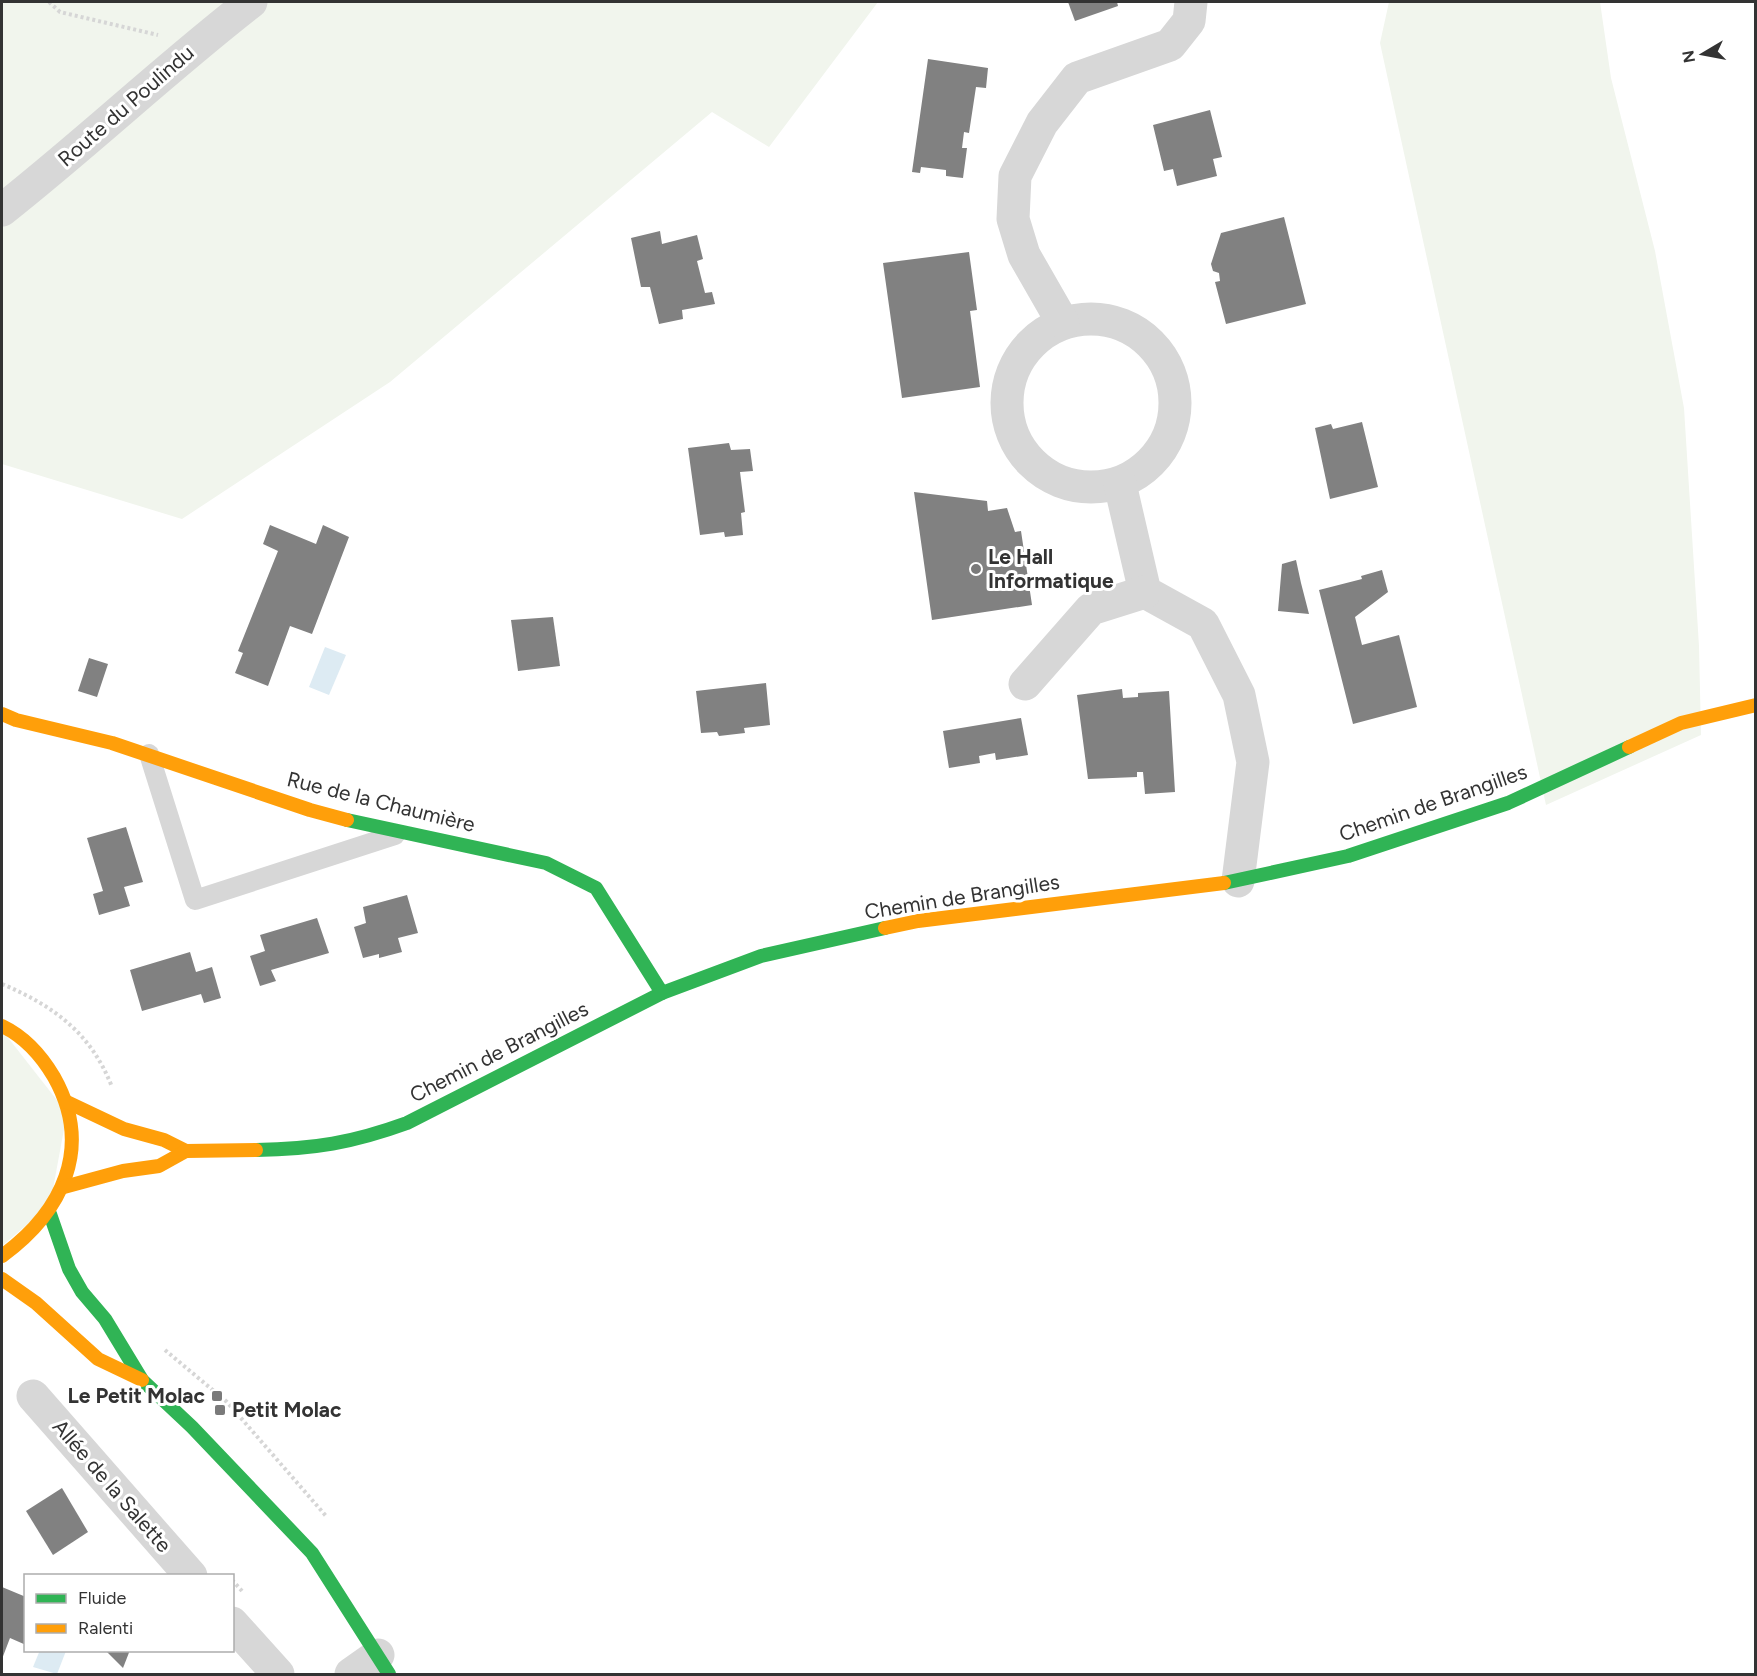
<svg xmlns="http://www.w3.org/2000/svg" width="1757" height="1676" viewBox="0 0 1757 1676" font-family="Figtree,sans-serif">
	<rect width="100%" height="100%" fill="#fff"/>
	<g fill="#f1f5ed">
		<path d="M 2,2 L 878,2 L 769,147 L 712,112 L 390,382 L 182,519 L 2,464 Z"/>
		<path d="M 1389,2 L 1600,2 L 1611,78 L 1655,251 L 1684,408 L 1699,646 L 1701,735 L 1546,805 L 1380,43 Z"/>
		<path d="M 2,1030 L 67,1113 L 50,1205 L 2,1246 Z"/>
	</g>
	<g fill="#ddebf3">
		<path d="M 325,647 L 346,655 L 329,695 L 309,687 Z"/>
		<path d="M 40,1650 L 66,1651 L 57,1674 L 33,1667 Z"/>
	</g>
	<g fill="#818181">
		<path d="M 1068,2 L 1117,2 L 1118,6 L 1075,21 Z"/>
		<path d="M 928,59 L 988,68 L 986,88 L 976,87 L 969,133 L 964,132 L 962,148 L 967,148 L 963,178 L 946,176 L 946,170 L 921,167 L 920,173 L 912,172 Z"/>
		<path d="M 1210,110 L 1222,157 L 1213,159 L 1217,176 L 1177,186 L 1173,169 L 1164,171 L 1153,125 Z"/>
		<path d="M 1284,217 L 1306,304 L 1226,324 L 1215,282 L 1220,281 L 1219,273 L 1213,271 L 1211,264 L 1221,233 Z"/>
		<path d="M 660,231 L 662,244 L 697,235 L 703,259 L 697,261 L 705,293 L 712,292 L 715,304 L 682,310 L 683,319 L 659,324 L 650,287 L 641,287 L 631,238 Z"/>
		<path d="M 969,252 L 977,310 L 970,311 L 980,387 L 902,398 L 883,263 Z"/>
		<path d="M 1362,422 L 1378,487 L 1330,499 L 1315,428 L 1331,424 L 1333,429 Z"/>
		<path d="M 729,443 L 731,450 L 750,449 L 753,471 L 740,472 L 745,512 L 741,513 L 743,535 L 725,537 L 724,532 L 700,535 L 688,448 Z"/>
		<path d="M 914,492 L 987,501 L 988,511 L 1007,508 L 1015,532 L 1021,531 L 1032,605 L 932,620 Z"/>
		<path d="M 270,525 L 316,544 L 323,525 L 349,537 L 312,634 L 290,626 L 268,686 L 235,673 L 243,653 L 238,651 L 278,551 L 263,544 Z"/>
		<path d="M 1296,560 L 1301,583 L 1309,614 L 1278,611 L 1282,564 Z"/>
		<path d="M 1382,570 L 1388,592 L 1355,617 L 1362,645 L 1399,635 L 1417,707 L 1353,724 L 1319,590 L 1362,579 L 1361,576 Z"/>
		<path d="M 553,617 L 560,666 L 518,671 L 511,620 Z"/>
		<path d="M 89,658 L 108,664 L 97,697 L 78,691 Z"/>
		<path d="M 766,683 L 770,725 L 744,728 L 745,733 L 719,736 L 717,732 L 701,733 L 696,691 Z"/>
		<path d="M 1122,689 L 1123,698 L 1138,697 L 1138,693 L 1169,691 L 1175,792 L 1145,794 L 1143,772 L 1137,772 L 1137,777 L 1088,779 L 1077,695 Z"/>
		<path d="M 1021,718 L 1028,755 L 996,760 L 995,753 L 979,756 L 980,763 L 949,768 L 943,731 Z"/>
		<path d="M 126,827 L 143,882 L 124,887 L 130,906 L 99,915 L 93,894 L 103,891 L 87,838 Z"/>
		<path d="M 407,895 L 418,933 L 398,938 L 402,952 L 379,958 L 379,954 L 363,958 L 354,927 L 366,923 L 363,907 Z"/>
		<path d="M 317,918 L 329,953 L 271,970 L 276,981 L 260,986 L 250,956 L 265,951 L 260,935 Z"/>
		<path d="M 190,952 L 196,972 L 212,967 L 221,998 L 204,1003 L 201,994 L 142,1011 L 130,970 Z"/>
		<path d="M 62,1488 L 88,1532 L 53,1555 L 26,1511 Z"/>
		<path d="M 2,1587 L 26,1597 L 26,1645 L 10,1638 L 2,1659 Z"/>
		<path d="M 105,1650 L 130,1650 L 123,1668 Z"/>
	</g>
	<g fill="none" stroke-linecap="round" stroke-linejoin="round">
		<g stroke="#d6d6d6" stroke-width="4" stroke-dasharray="3 3" stroke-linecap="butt">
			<path d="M 49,2 L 60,12 L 158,35"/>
			<path d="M 2,984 C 54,1006 91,1033 112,1087"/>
			<path d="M 165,1350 L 227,1402 L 326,1516"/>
			<path d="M 232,1580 L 242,1591"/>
		</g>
		<path stroke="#d7d7d7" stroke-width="20" d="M 149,754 L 195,900 L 395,835"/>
		<g stroke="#d7d7d7" stroke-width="33">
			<path d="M 2,210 C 87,143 166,68 251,2"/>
			<circle cx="1091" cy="403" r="84"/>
			<path d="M 1063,323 L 1024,255 L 1013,219 L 1015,176 L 1042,123 L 1077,78 L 1170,45 L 1189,21 L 1191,2"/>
			<path d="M 1120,484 L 1145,592 L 1203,624 L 1239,695 L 1253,762 L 1238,881"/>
			<path d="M 1025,684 L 1091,609 L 1145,592"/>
			<path d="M 33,1396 L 191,1576"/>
			<path d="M 232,1623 L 278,1674"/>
			<path d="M 351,1674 L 378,1655"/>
		</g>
		<g stroke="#30b455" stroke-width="14">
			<path d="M 347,820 L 546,863 L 596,888 L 662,993"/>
			<path d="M 1224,883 L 1348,856 L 1508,803 L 1629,747"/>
			<path d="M 256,1150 C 314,1149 352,1143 407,1123 L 662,993 L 761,956 L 885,928"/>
			<path d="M 50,1214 L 69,1269 L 82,1292 L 105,1319 L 142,1380 L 192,1427 L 312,1553 L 389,1674"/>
		</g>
		<g stroke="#ff9f0a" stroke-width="14">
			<path d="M 2,714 L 16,720 L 112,743 L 310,810 L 347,820"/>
			<path d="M 1629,747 L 1681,723 L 1756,705"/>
			<path d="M 885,928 L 918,921 L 1224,883"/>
			<path d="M 2,1026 C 25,1037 41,1055 54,1077 C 94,1148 62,1212 2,1256"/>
			<path d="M 67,1102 L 124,1129 L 164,1140 L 186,1151"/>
			<path d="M 64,1187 L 123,1171 L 159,1166 L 186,1151 L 256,1150"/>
			<path d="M 2,1279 L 36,1303 L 98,1359 L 142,1380"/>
		</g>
	</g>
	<g fill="#7a7a7a" stroke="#fff" stroke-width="2">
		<circle cx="976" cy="569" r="6"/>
		<rect x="211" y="1390" width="12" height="12" rx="3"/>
		<rect x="214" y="1404" width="12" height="12" rx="3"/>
	</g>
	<g text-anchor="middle" stroke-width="6" stroke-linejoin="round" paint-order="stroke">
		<g font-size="21" fill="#333" stroke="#fff">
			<text transform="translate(126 106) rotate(-41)" y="7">Route du Poulindu</text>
			<text transform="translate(381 802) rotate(14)" y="7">Rue de la Chaumière</text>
			<text transform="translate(1433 803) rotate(-19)" y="7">Chemin de Brangilles</text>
			<text transform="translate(962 897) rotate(-9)" y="7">Chemin de Brangilles</text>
			<text transform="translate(499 1052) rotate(-27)" y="7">Chemin de Brangilles</text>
			<text transform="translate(112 1486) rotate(49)" y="7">Allée de la Salette</text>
		</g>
		<g font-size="21" font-weight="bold" fill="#333" stroke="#fff" text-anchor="start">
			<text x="988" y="564">Le Hall<tspan x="988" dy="24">Informatique</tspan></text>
			<text x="205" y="1403" text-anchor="end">Le Petit Molac</text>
			<text x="232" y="1417">Petit Molac</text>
		</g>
	</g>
	<rect width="1757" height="1676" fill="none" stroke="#333333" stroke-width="6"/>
	<rect x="24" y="1574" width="210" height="78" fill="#ffffff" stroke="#adadad" stroke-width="1.5"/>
	<rect x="36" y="1594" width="30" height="9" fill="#30b455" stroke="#adadad" stroke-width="1.5"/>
	<text x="78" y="1604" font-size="18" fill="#333333">Fluide</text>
	<rect x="36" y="1624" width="30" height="9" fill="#ff9f0a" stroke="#adadad" stroke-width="1.5"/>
	<text x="78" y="1634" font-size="18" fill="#333333">Ralenti</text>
	<g transform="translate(1703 54) rotate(260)" stroke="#ffffff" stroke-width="4.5" paint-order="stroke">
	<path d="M0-4.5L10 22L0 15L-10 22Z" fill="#333333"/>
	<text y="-9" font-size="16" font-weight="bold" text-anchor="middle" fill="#333333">N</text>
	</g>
</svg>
